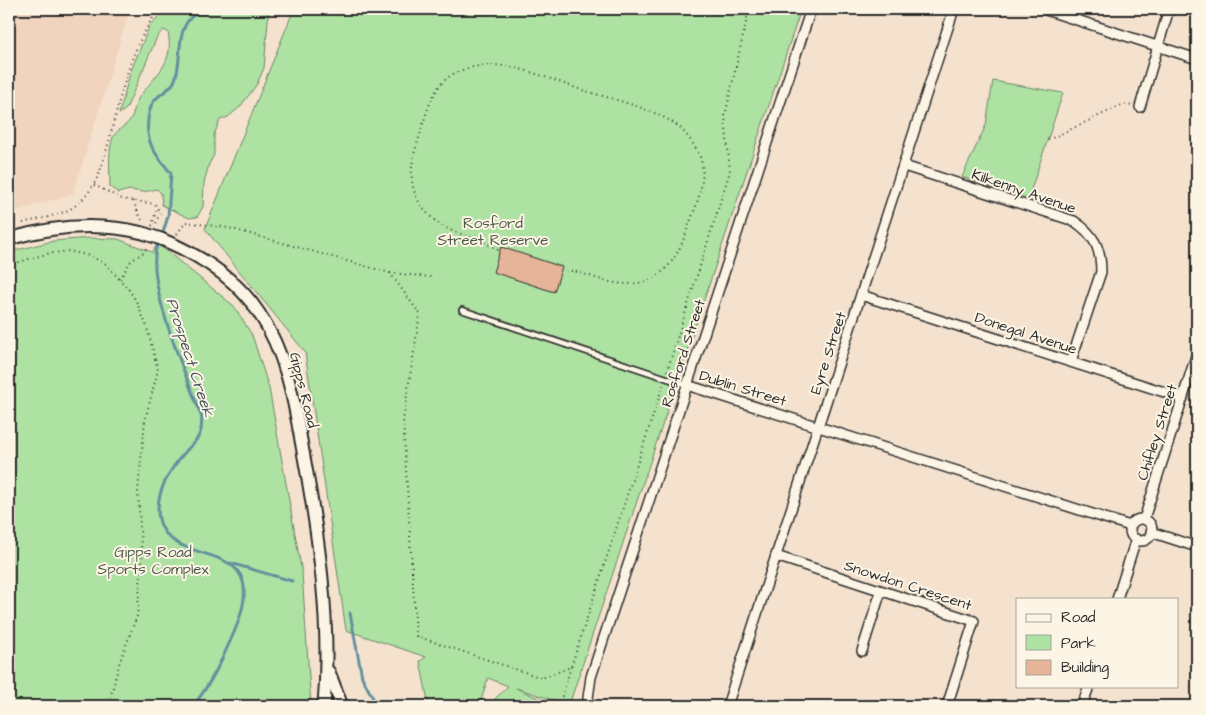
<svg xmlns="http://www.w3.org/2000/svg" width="1206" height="715" viewBox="0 0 1206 715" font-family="'Architects Daughter',sans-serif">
	<rect width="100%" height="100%" fill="#f5e2ce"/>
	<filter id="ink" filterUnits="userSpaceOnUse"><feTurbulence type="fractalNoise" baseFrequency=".02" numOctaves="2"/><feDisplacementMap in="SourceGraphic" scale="10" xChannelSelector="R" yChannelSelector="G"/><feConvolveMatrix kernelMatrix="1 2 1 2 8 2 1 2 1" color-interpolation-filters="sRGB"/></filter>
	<g filter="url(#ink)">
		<path fill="#f0d4be" d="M 9,9 L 130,9 L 73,194 L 9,213 Z"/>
		<g fill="#ade2a3" stroke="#6c8667" fill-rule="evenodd">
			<path d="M 165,9 L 269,9 L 264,68 L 257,84 L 240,107 L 228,117 L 220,120 L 214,135 L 214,155 L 209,164 L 204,183 L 203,207 L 197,217 L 189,218 L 162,205 L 161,193 L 157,189 L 143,192 L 129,190 L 118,193 L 110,187 C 110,172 108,155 112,140 C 115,130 124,128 130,120 C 134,115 134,106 138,99 C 154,75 175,65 168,32 L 163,30 L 157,37 L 126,109 L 119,114 L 130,73 L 149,27 Z"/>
			<path d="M 294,9 L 801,9 L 569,705 L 516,688 L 552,704 L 550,706 L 429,706 L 420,661 L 426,657 L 346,630 L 305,352 L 205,229 ZM 488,678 L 508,686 L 491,703 L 480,704 Z"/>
			<path d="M 993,81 L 1063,93 L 1028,199 L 962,177 L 986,125 Z"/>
			<path d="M 90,238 L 118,239 L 152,252 L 158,244 L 234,306 L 252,335 L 269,388 L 302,573 L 311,706 L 9,706 L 9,252 L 53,241 Z"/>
		</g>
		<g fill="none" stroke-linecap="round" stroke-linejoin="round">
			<g stroke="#64909e" stroke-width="3">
				<path d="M 162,236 L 168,216 L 171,173 C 156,155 145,144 148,119 C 149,112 150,106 154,101 C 159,94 170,90 174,82 C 184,61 173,30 195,14 C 199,11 205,11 209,9"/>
				<path d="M 159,241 C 140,274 189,381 202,418 C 201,423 202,429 200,433 C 198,440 190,446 186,451 C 170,469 154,494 159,519 C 170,574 281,529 232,637 C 221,662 210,685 193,706"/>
				<path d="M 230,563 L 292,581"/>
				<path d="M 350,613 L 362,677 L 377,706"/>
			</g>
		</g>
		<path fill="#e6b498" stroke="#2b2b2b" d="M 501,247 L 562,267 L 554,292 L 493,272 Z"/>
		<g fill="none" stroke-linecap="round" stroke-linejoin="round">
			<g stroke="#2b2b2b" stroke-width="8">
				<path id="service" d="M 462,310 L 687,385"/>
			</g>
			<g stroke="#2b2b2b" stroke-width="12">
				<g id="minor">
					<path d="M 1043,9 L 1197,59"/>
					<path d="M 1140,107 L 1169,9"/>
					<path d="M 904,166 L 1074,221 C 1094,234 1101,248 1101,272 L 1071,361"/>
					<path d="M 861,295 L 1183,398"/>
					<path d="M 687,385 L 1130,526"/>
					<path d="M 1144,519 L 1197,353"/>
					<circle cx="1141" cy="530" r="11"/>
					<path d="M 1151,532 L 1197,547"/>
					<path d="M 776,556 L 974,621 L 947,706"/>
					<path d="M 1117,599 L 1136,539"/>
					<path d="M 862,651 L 881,591"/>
					<path d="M 590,706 L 588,698 L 591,677 L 811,9"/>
					<path d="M 727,706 L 954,9"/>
					<path d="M 1082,706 L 1089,686"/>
				</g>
			</g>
			<g stroke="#2b2b2b" stroke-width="15">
				<g id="secondary">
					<path d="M 9,239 C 52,226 99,222 143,233"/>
					<path d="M 161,239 C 200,255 236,278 259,313 C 288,356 295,407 304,457 C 319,538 331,624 324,706"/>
					<path d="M 329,672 L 342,706"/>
				</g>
			</g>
			<g stroke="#2b2b2b" stroke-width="2" stroke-dasharray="1 4" stroke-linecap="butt">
				<path d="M 1048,140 L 1124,104 L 1132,106"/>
				<path d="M 94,185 L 122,199 L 155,204 L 160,212 L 155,226"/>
				<path d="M 133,201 L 141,219 L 145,222"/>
				<path d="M 23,223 C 42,218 66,215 80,202 C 100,183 104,158 111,133 C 122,91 132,42 160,9"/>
				<path d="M 152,226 L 157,207"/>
				<path d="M 177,234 L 186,222 L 229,228 L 390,273 L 420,314 L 403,420 L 416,636 L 542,678 L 571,667 L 663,385"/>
				<path d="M 498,250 C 477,235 449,236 431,217 C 409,196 408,172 417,144 C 424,124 429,93 446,79 C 458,69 477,65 492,65 C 522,66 552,80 579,89 C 610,99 648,106 675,124 C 686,132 695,145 700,157 C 708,181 695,208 687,230 C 673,273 648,293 602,280 C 589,276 576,270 562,270"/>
				<path d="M 9,265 L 46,254 L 69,251 L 90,256 L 106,264 L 129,290 L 136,301 L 146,324 L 158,370 L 145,420 L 138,491 L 142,565 L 137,616 L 120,661 L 108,706"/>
				<path d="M 390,273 L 431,277"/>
				<path d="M 120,279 L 130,262 L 145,251 L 148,245"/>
				<path d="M 667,371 L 730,171 L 725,116 L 749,9"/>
				<path d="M 559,706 L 571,667"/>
			</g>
			<use href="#service" stroke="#fcf5e5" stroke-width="4.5"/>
			<use href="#minor" stroke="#fcf5e5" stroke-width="9"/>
			<use href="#secondary" stroke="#fcf5e5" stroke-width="11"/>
			<g stroke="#2b2b2b" stroke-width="15" stroke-linecap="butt">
				<path id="secondary-bridge" d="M 143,233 L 161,239"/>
			</g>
			<use href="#secondary-bridge" stroke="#fcf5e5" stroke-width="11"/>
		</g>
	</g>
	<g text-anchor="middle" stroke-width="4" stroke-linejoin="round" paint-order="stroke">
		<g font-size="15" fill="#2b2b2b" stroke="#fcf5e5">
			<text transform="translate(1024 191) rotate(19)" y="5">Kilkenny Avenue</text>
			<text transform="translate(1026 333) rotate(18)" y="5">Donegal Avenue</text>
			<text transform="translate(683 353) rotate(-72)" y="5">Rosford Street</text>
			<text transform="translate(828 353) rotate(-72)" y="5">Eyre Street</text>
			<text transform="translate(743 388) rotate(17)" y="5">Dublin Street</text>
			<text transform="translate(304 390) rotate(76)" y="5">Gipps Road</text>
			<text transform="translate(1157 432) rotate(-72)" y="5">Chifley Street</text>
			<text transform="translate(908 585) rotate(18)" y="5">Snowdon Crescent</text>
		</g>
		<g font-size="15" fill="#4c5949" stroke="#fcf5e5">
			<text x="493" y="228">Rosford<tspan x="493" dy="17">Street Reserve</tspan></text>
			<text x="153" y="557">Gipps Road<tspan x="153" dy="17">Sports Complex</tspan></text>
		</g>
		<g font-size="16" font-style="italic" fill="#43555b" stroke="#fcf5e5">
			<text transform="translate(191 357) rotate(72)" y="6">Prospect Creek</text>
		</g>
	</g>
	<rect width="1206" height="715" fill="none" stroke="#fcf5e5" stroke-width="30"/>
	<rect x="15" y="15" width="1176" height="685" fill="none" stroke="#2b2b2b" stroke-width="2" filter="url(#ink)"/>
	<rect x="1016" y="598" width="162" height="90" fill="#fcf5e5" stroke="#a8a49b"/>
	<rect x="1026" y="614" width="25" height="8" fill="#fcf5e5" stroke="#a8a49b"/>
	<text x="1061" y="622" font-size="15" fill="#2b2b2b">Road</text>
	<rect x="1026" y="635" width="25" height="15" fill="#ade2a3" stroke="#a8a49b"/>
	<text x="1061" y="648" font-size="15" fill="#2b2b2b">Park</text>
	<rect x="1026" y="660" width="25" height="15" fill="#e6b498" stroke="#a8a49b"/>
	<text x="1061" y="672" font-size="15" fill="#2b2b2b">Building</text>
</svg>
